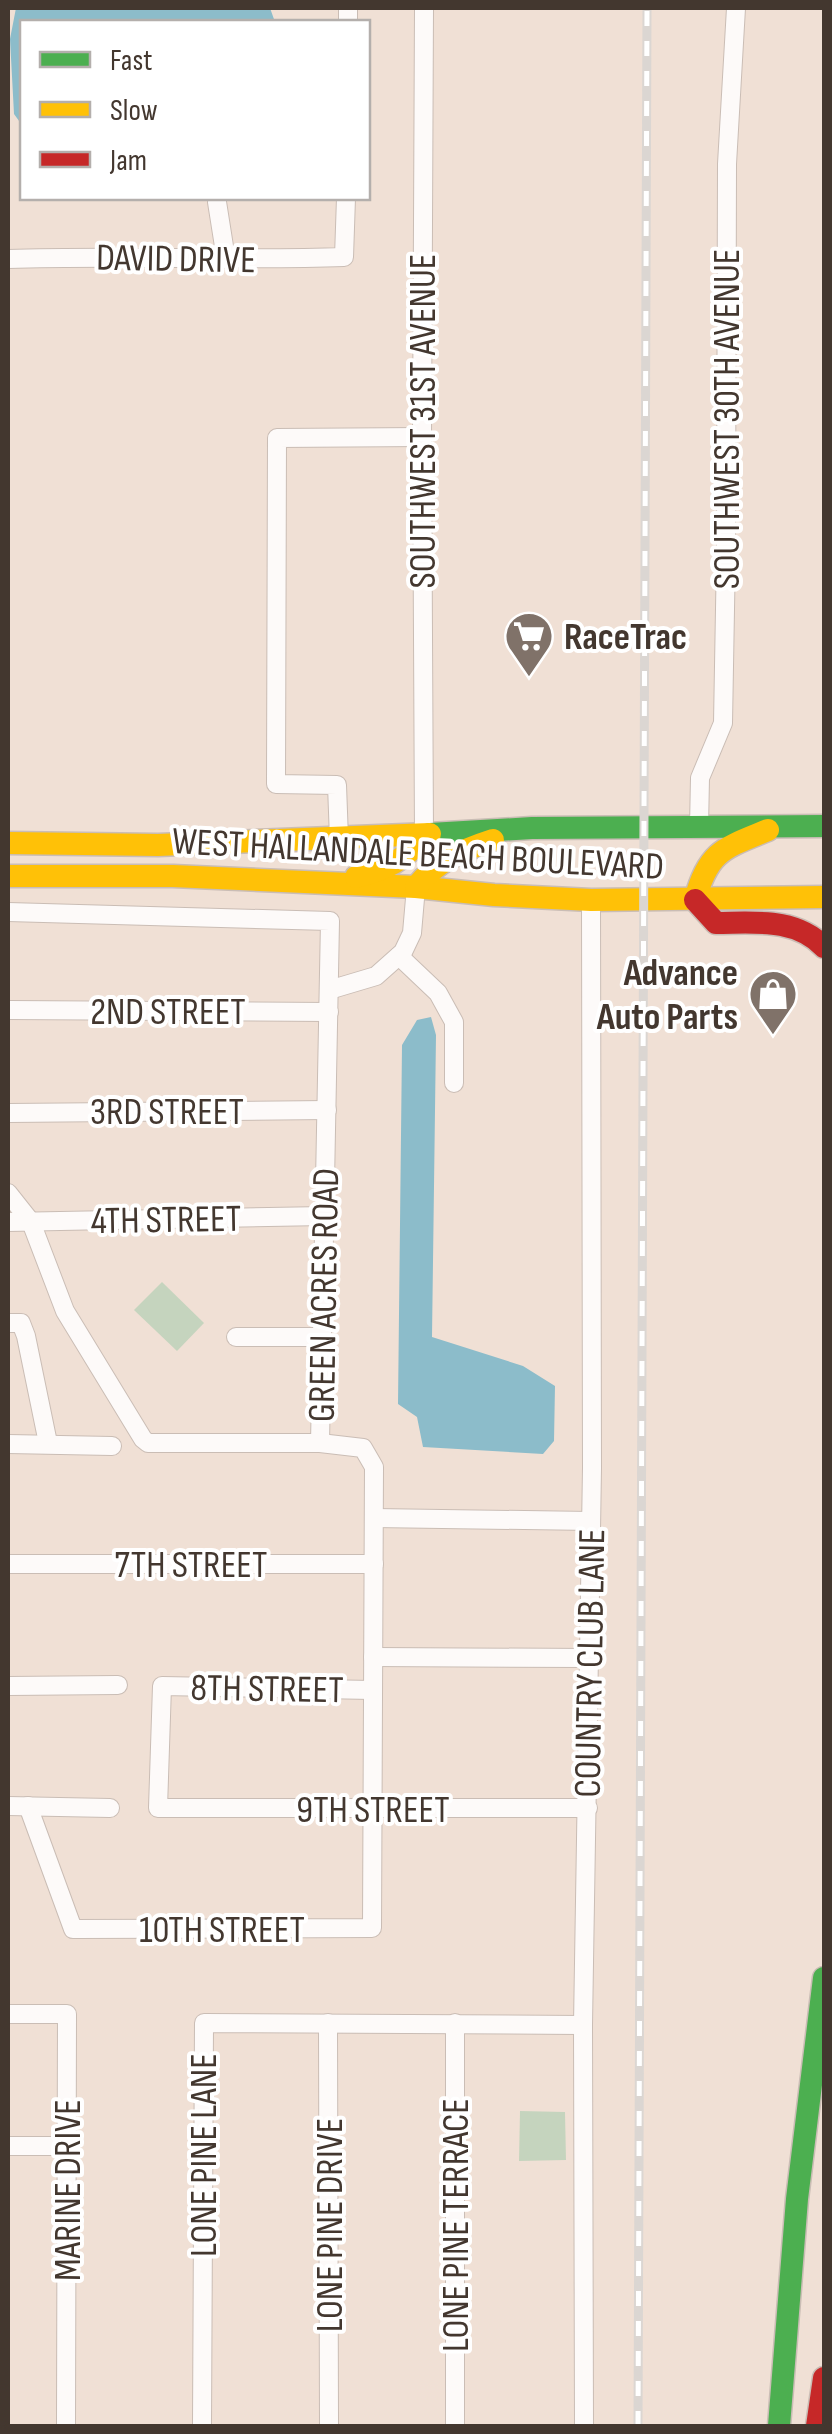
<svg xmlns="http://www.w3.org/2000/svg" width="832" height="2434" viewBox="0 0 832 2434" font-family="'Sofia Sans Condensed',sans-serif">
	<rect width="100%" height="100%" fill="#f0e0d5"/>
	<g fill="#c5d4be">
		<path d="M 162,1282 L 204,1323 L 177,1351 L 134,1310 Z"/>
		<path d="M 520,2111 L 565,2112 L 566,2160 L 519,2161 Z"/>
	</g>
	<g fill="#8cbcca">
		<path d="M 16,8 L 270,8 L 275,22 L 22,22 L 22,125 L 14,114 L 10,39 Z"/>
		<path d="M 431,1017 L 436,1035 L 432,1337 L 523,1366 L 555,1386 L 554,1441 L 543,1454 L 423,1447 L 417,1417 L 398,1404 L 402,1045 L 417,1020 Z"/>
	</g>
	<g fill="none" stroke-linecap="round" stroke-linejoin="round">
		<g stroke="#cabdb5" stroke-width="20">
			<g id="street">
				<path d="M 348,22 L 348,8"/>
				<path d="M 217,202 L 226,259"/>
				<path d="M 8,259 C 120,255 232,261 344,257 L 346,198"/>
				<path d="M 699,827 L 700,778 L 723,723 L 726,552 L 727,164 L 736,8"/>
				<path d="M 424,835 L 422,437 L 424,8"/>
				<path d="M 339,839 L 337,785 L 276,784 L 277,438 L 422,437"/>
				<path d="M 8,912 L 330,921 L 320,1443"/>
				<path d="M 399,956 L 438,993 L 454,1022 L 454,1083"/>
				<path d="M 329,990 L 376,976 L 403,952 L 412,933 L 416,887"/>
				<path d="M 8,1010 L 329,1012"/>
				<path d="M 8,1113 L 327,1110"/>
				<path d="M 8,1193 L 31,1222 L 65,1311 L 143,1439 L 148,1443 L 320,1443 L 363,1448 L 374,1467 L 372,1928 L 73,1929 L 28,1806"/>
				<path d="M 8,1222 L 325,1216"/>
				<path d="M 8,1323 L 21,1323 L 26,1336 L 48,1443"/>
				<path d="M 236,1337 L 321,1337"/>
				<path d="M 8,1444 L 112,1446"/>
				<path d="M 374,1518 L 591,1521"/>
				<path d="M 8,1564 L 374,1564"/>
				<path d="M 373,1657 L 589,1658"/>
				<path d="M 8,1686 L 118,1685"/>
				<path d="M 372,1690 L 162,1686 L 158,1808 L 588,1808"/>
				<path d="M 8,1806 L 110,1808"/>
				<path d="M 8,2014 L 67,2014 L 66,2426"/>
				<path d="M 328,2023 L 329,2426"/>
				<path d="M 455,2023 L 455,2426"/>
				<path d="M 8,2146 L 67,2146"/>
				<path d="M 202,2426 L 204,2023 L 583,2025"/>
				<path d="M 584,2426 L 583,2025 L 592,1468 L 591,900"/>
			</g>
		</g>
		<g stroke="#cabdb5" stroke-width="25">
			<g id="fast">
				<path d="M 430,834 L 532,828 L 824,826"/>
				<path d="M 779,2426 L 797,2199 L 824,1978"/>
			</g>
		</g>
		<g stroke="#cabdb5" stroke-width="25">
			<g id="slow">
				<path d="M 8,843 L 158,845 L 430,834"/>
				<path d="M 8,876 L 173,876 L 416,887 L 494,895 L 591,900 L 824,897"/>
				<path d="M 356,877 C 385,870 406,860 424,835"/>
				<path d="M 416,887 C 437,861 462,850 493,840"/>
				<path d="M 695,900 C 708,851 724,848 768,830"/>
			</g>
		</g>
		<g stroke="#cabdb5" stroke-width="25">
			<g id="jam">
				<path d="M 695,900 L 716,923 C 754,923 795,917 824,947"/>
				<path d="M 817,2426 L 824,2378"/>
			</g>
		</g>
		<use href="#street" stroke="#fdfaf9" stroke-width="18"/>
		<use href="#fast" stroke="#4caf50" stroke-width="22"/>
		<use href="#slow" stroke="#ffc107" stroke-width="22"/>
		<use href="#jam" stroke="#c62828" stroke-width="22"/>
		<g stroke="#dbd6d2" stroke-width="9">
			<path id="rail" d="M 638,2426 L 647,8"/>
		</g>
		<use href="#rail" stroke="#fff" stroke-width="5" stroke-dasharray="15" stroke-linecap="butt"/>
	</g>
	<defs>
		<g id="supermarket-pin" transform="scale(2.5)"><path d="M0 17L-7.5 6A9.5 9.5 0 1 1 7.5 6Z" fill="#807269" stroke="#fff"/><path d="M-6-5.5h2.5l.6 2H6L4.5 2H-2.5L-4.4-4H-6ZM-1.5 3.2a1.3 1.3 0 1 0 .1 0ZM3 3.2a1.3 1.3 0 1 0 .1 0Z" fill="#fff"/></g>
		<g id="shop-pin" transform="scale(2.5)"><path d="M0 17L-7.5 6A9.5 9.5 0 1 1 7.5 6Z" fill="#807269" stroke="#fff"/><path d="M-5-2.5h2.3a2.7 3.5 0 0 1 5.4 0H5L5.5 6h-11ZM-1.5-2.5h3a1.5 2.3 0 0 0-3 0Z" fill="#fff"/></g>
	</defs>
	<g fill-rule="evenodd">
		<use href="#supermarket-pin" x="529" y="636"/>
		<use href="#shop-pin" x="773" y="994"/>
	</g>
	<g text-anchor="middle" stroke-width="8" stroke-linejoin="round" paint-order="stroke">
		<g font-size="38" fill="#43372f" stroke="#fff">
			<text transform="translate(176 258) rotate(1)" y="13">DAVID DRIVE</text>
			<text transform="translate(726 419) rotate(-90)" y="13">SOUTHWEST 30TH AVENUE</text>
			<text transform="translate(422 421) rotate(-90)" y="13">SOUTHWEST 31ST AVENUE</text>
			<text transform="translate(418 853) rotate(3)" y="13">WEST HALLANDALE BEACH BOULEVARD</text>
			<text x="168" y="1024">2ND STREET</text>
			<text x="167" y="1124">3RD STREET</text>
			<text transform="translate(166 1219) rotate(-1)" y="13">4TH STREET</text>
			<text transform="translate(323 1295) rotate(-89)" y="13">GREEN ACRES ROAD</text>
			<text x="191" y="1577">7TH STREET</text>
			<text transform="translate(589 1663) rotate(-89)" y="13">COUNTRY CLUB LANE</text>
			<text transform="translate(267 1688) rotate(1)" y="13">8TH STREET</text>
			<text x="373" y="1822">9TH STREET</text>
			<text x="222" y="1942">10TH STREET</text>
			<text transform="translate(203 2155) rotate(-90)" y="13">LONE PINE LANE</text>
			<text transform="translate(67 2190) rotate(-90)" y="13">MARINE DRIVE</text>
			<text transform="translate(329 2225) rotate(-90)" y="13">LONE PINE DRIVE</text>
			<text transform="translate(455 2225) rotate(-90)" y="13">LONE PINE TERRACE</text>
		</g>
		<g font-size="38" font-weight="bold" fill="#43372f" stroke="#fff" text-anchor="start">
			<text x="564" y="649">RaceTrac</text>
			<text x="738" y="985" text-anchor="end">Advance<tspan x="738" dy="44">Auto Parts</tspan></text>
		</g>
	</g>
	<rect width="832" height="2434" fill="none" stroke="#43372f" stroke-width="20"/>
	<rect x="20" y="20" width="350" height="180" fill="#ffffff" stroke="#b4afac" stroke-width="2.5"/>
	<rect x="40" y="52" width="50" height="15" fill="#4caf50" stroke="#b4afac" stroke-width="2.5"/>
	<text x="110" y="70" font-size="30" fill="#43372f">Fast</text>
	<rect x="40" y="102" width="50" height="15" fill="#ffc107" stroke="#b4afac" stroke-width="2.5"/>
	<text x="110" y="120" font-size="30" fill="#43372f">Slow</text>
	<rect x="40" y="152" width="50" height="15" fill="#c62828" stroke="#b4afac" stroke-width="2.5"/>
	<text x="110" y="170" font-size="30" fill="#43372f">Jam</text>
</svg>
